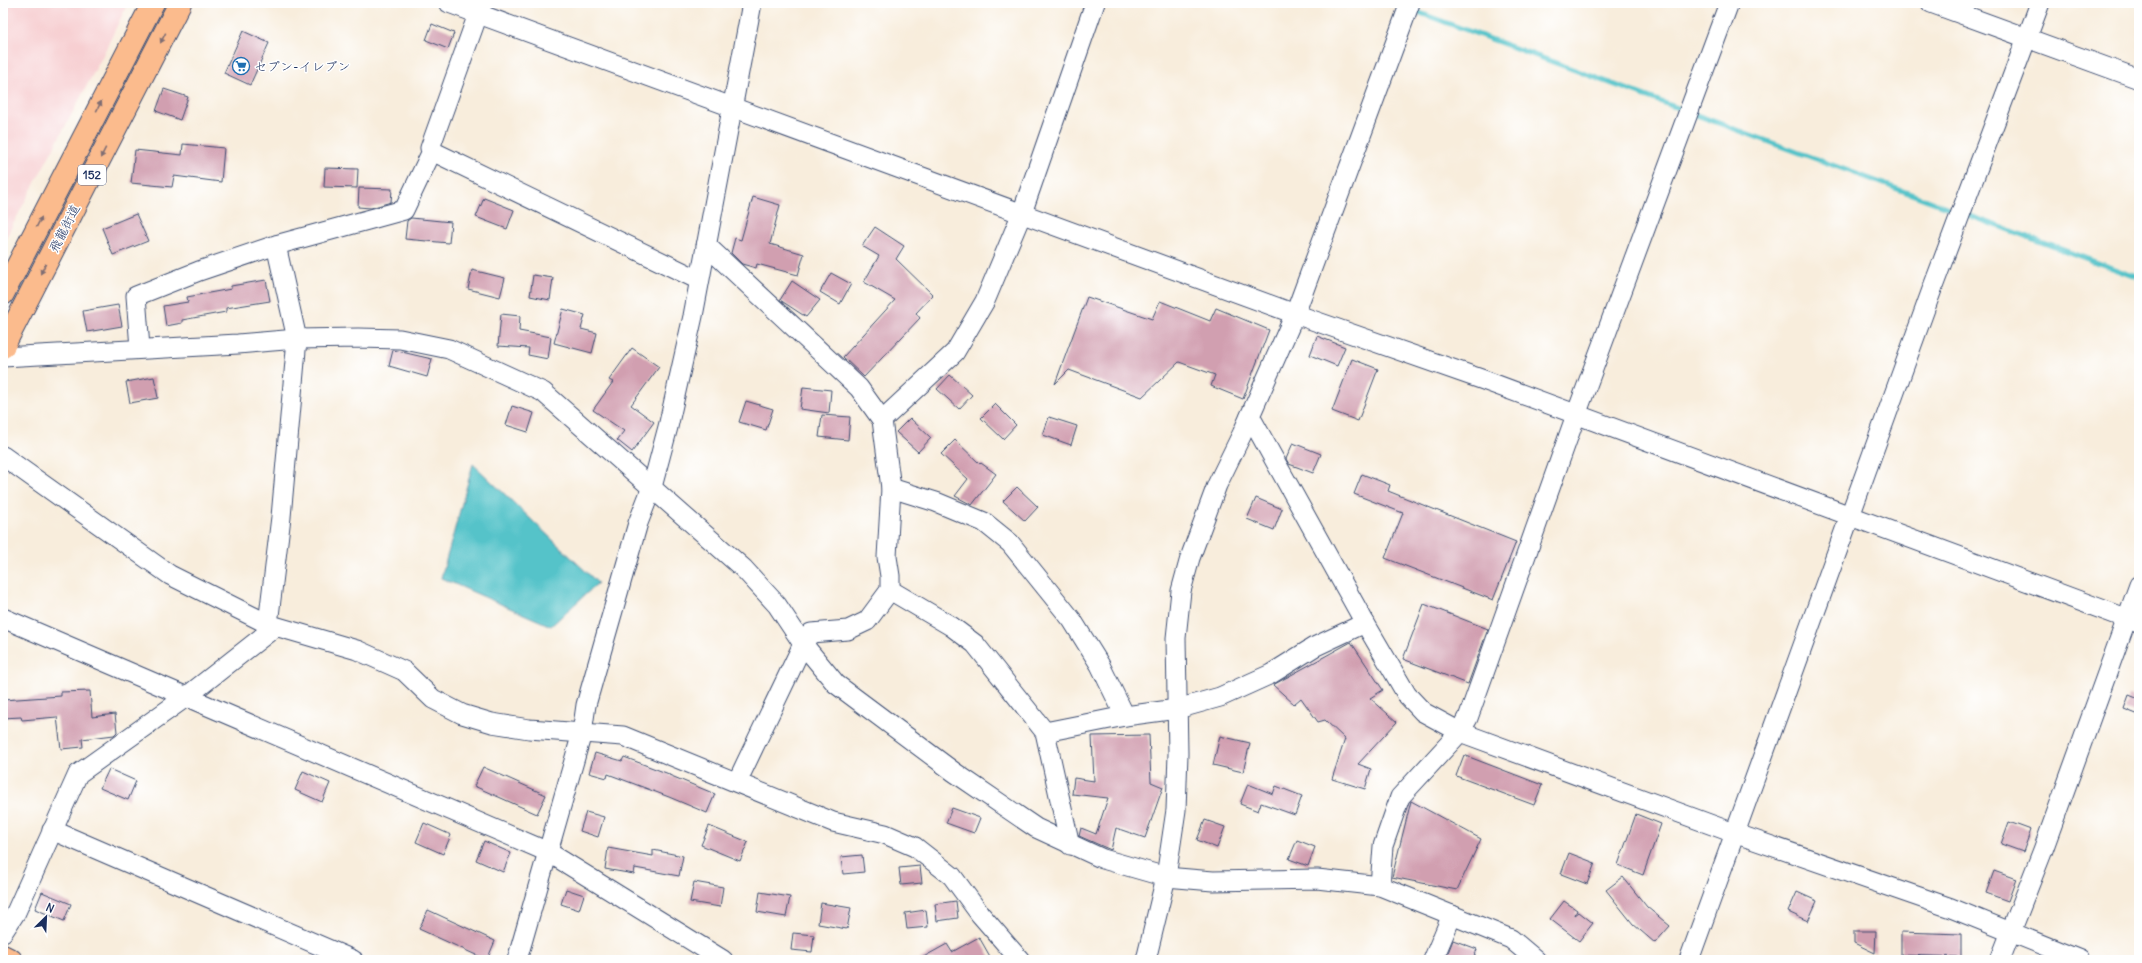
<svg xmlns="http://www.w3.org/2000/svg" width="2142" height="963" viewBox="0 0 2142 963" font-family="Delius,'Klee One',sans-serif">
	<rect width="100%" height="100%" fill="#fff"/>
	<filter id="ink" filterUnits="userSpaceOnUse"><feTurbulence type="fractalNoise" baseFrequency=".025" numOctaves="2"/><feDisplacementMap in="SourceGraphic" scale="8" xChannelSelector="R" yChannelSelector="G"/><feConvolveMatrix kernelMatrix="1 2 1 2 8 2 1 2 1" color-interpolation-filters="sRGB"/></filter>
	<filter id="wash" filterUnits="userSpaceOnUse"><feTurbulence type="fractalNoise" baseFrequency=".012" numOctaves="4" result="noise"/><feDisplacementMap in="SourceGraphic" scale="16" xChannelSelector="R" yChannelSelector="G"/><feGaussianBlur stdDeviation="0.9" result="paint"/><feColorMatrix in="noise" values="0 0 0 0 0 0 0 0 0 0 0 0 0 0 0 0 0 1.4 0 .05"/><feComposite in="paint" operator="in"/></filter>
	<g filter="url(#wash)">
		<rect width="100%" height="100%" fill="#f8eddc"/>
		<path fill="#f7cfd1" d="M 3,3 L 128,3 L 101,59 L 3,243 Z"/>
		<path fill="#55c3c9" stroke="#387994" d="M 473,464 L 598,583 L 551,626 L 441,578 Z"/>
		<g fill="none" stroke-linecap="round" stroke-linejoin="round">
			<g stroke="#55c3c9" stroke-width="5">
				<path d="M 1393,3 L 1404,7"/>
				<path d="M 1412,10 L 2139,278"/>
			</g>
		</g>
		<g id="blocks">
			<g fill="#d19fb0">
				<path d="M 432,24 L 454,33 L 448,49 L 426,40 Z"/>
				<path d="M 243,31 L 269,43 L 250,85 L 224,73 Z"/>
				<path d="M 164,89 L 188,97 L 180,120 L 156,111 Z"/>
				<path d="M 183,144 L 224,148 L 221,182 L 174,176 L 172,187 L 131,183 L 135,150 L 182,155 Z"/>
				<path d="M 325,168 L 358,169 L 357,188 L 324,187 Z"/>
				<path d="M 359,188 L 392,189 L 391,202 L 371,208 L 358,207 Z"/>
				<path d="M 753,197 L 780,205 L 770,244 L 804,254 L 798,275 L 757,264 L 756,268 L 742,264 L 731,253 L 735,238 L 741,240 Z"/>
				<path d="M 484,198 L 514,210 L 507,229 L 476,217 Z"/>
				<path d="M 136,214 L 148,241 L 113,255 L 102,228 Z"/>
				<path d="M 411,218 L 451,222 L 449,243 L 405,239 L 407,221 Z"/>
				<path d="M 875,227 L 904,246 L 896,259 L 933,295 L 916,313 L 920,318 L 864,377 L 843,357 L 895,300 L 864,282 L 879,256 L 862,246 Z"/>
				<path d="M 472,270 L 505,278 L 500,297 L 468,289 Z"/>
				<path d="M 831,273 L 851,284 L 840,304 L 820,292 Z"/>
				<path d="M 533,275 L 553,278 L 550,300 L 530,296 Z"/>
				<path d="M 266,280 L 270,301 L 226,308 L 226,312 L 182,320 L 182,323 L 166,326 L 163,306 L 188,302 L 187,297 L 231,289 L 231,286 Z"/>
				<path d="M 792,281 L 820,300 L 806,317 L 780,300 Z"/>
				<path d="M 1087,297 L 1152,319 L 1160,301 L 1210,321 L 1216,308 L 1269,330 L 1243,399 L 1211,386 L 1215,375 L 1179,362 L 1142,397 L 1069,370 L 1055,384 Z"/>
				<path d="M 118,305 L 122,326 L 87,332 L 83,311 Z"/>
				<path d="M 563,309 L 585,315 L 581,329 L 597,333 L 592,353 L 554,343 Z"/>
				<path d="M 501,314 L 520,316 L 519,331 L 551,337 L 548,359 L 528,355 L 529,348 L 498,346 Z"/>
				<path d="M 1317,336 L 1345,347 L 1337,366 L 1310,355 Z"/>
				<path d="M 632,348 L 659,367 L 631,405 L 654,422 L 632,452 L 617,440 L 624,431 L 593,410 L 613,382 L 609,380 Z"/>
				<path d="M 393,350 L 432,359 L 427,377 L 389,366 Z"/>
				<path d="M 1352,359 L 1378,369 L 1358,421 L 1332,411 Z"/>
				<path d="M 950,375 L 972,395 L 959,409 L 937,389 Z"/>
				<path d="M 154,377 L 158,398 L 130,403 L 126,382 Z"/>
				<path d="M 803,387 L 831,390 L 829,413 L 800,409 Z"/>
				<path d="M 746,401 L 773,409 L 766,430 L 739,422 Z"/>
				<path d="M 995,404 L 1016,425 L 1003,439 L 981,418 Z"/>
				<path d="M 512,406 L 534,413 L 528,432 L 506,425 Z"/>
				<path d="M 822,415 L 850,417 L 848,440 L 819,437 Z"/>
				<path d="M 1049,417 L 1077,426 L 1071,445 L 1043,435 Z"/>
				<path d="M 910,418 L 931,438 L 918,452 L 896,432 Z"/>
				<path d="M 955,440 L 980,464 L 981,463 L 996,474 L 972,505 L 955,496 L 968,479 L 941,454 Z"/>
				<path d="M 1293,443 L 1321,454 L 1313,473 L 1289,464 L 1286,459 Z"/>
				<path d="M 1362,474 L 1390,485 L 1388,491 L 1516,542 L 1493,600 L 1385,558 L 1403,513 L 1354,494 Z"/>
				<path d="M 1017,487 L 1038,507 L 1025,521 L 1003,501 Z"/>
				<path d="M 1256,498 L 1282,509 L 1274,530 L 1247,519 Z"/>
				<path d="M 1424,604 L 1488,629 L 1468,684 L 1403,659 Z"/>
				<path d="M 1351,642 L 1383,690 L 1370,698 L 1397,722 L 1358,764 L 1371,769 L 1365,789 L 1332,779 L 1345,739 L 1325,720 L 1318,722 L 1301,698 L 1294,704 L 1273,685 Z"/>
				<path d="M 90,691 L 92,717 L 115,714 L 117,732 L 114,735 L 82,739 L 83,747 L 61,749 L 57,717 L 22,720 L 21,717 L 3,718 L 3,700 L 61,696 L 61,692 Z"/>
				<path d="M 2129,695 L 2139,699 L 2139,715 L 2124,709 Z"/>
				<path d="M 1149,735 L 1151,782 L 1163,787 L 1145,838 L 1116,828 L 1111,850 L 1079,836 L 1081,828 L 1096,834 L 1108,798 L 1072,794 L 1074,778 L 1094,781 L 1092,736 Z"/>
				<path d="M 1220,736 L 1250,743 L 1243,772 L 1213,765 Z"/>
				<path d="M 595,753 L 622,761 L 624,757 L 669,774 L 669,775 L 715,794 L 707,813 L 669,797 L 608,774 L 607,778 L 589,773 Z"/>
				<path d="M 1464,755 L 1542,785 L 1534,805 L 1456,776 Z"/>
				<path d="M 483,767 L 546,795 L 537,814 L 474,786 Z"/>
				<path d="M 109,769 L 136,781 L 128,800 L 100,788 Z"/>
				<path d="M 303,771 L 330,783 L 322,802 L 295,790 Z"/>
				<path d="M 1248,784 L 1273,794 L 1276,786 L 1302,796 L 1295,815 L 1261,803 L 1258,811 L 1240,804 Z"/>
				<path d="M 1411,801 L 1481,839 L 1457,890 L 1392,877 Z"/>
				<path d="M 952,808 L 980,818 L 974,833 L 946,823 Z"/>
				<path d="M 586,812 L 604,817 L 598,837 L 580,831 Z"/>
				<path d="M 1636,814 L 1661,824 L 1643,875 L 1618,865 Z"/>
				<path d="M 1205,820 L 1225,827 L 1217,848 L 1197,840 Z"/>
				<path d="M 2009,822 L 2031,830 L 2023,852 L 2001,844 Z"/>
				<path d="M 424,823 L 451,835 L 443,854 L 416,842 Z"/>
				<path d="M 709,826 L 748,842 L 740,861 L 701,845 Z"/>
				<path d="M 1297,840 L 1315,847 L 1308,866 L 1289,859 Z"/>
				<path d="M 484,841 L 511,853 L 503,872 L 476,860 Z"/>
				<path d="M 608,848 L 653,856 L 653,850 L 683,856 L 679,876 L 635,868 L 634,874 L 605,869 Z"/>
				<path d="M 1569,853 L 1595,863 L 1587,884 L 1561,874 Z"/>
				<path d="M 862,855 L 864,872 L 843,874 L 841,857 Z"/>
				<path d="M 920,866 L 922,883 L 901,885 L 899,868 Z"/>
				<path d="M 1994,871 L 2016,879 L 2008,901 L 1986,893 Z"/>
				<path d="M 1623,877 L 1647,907 L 1670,926 L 1655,943 L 1633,924 L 1606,890 Z"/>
				<path d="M 694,882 L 723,887 L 720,907 L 690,902 Z"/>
				<path d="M 566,889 L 584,895 L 579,910 L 561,904 Z"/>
				<path d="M 42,892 L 71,904 L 64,921 L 35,909 Z"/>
				<path d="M 760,892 L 790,897 L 786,917 L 757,912 Z"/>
				<path d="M 1797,892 L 1817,901 L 1808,921 L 1788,912 Z"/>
				<path d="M 956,901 L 958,918 L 937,921 L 935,904 Z"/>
				<path d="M 1564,901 L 1577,910 L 1575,915 L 1579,912 L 1593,923 L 1579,941 L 1550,919 Z"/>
				<path d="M 821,903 L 851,908 L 847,929 L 818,924 Z"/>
				<path d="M 428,910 L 495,941 L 487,960 L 419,929 Z"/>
				<path d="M 926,910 L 928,927 L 907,929 L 905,913 Z"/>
				<path d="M 1854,931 L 1876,931 L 1875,953 L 1854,943 Z"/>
				<path d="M 1901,932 L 1961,934 L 1961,957 L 1901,955 Z"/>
				<path d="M 793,933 L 814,935 L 812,952 L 791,950 Z"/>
				<path d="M 979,937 L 992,960 L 918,960 L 947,944 L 952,952 Z"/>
				<path d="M 1453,940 L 1477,949 L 1473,960 L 1445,960 Z"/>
			</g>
		</g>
	</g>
	<g filter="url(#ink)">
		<use href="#blocks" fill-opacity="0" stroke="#3c4c71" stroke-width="1"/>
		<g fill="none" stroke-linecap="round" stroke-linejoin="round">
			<g stroke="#3c4c71" stroke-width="21">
				<g id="minor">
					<path d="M 449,3 L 1295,314 L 1481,379 L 2139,623"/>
					<path d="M 1931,3 L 2139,79"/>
					<path d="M 432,151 L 699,280"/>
					<path d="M 706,245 L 859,388 L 882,420 L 891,488 L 887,557 L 890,576 L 890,590 L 867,621 L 848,630 L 811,633 L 803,644 L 737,782"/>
					<path d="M 140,348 L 136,296 L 199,271 L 276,245 L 404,210 L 432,151 L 430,148 L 482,3"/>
					<path d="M 3,357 L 238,344 L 297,339 L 358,338 L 400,339 L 449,349 L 543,392 L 744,569 L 777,605 L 803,644 L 836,684 L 954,772 L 1036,828 L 1103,859 L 1166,877 L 1213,881 L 1317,879 L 1380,886 L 1511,939 L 1536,960"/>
					<path d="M 1250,416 L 1365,623 L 1407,695 L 1423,712 L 1460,732 L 1734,833 L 1951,908 L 2080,960"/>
					<path d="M 882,420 L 955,352 L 985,301 L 1022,213 L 1095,3"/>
					<path d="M 3,456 L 170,575 L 268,624 L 357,650 L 404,671 L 433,699 L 462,714 L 492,723 L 529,729 L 623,736 L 833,822 L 885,834 L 915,847 L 952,876 L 980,914 L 1020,960"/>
					<path d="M 891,488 L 936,502 L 984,522 L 1010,543 L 1072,620 L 1100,665 L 1125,716"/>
					<path d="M 890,590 L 951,626 L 975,644 L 1045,732 L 1070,845"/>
					<path d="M 3,618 L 548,852 L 723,960"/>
					<path d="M 268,624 L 281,517 L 297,339 L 276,245"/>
					<path d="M 1045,732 L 1125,716 L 1177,709 L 1220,697 L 1271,674 L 1314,647 L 1365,623"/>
					<path d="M 52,830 L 353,960"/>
					<path d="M 1380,886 L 1383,846 L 1400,797 L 1460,732 L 1468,718 L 1576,415 L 1729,3"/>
					<path d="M 3,932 L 16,912 L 78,774 L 186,697 L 275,627"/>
					<path d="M 517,960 L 582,733 L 586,705 L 638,523 L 652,487 L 668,427 L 693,316 L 752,3"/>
					<path d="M 1146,960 L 1166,877 L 1176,810 L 1178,754 L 1176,638 L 1181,591 L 1190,558 L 1217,485 L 1242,434 L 1295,314 L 1410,3"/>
					<path d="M 1433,960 L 1452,915"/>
					<path d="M 1689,960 L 1934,284 L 2040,3"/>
					<path d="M 2000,960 L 2043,850 L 2139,585"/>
				</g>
			</g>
			<g stroke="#3c4c71" stroke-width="24">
				<path id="major" d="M 3,956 L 11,960"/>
			</g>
			<g stroke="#3c4c71" stroke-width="24">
				<g id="highway">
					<path d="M 3,294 L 153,3"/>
					<path d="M 3,347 L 180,3"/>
				</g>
			</g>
			<use href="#minor" stroke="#fff" stroke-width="19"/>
			<use href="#major" stroke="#fbbb8d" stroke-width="22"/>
			<use href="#highway" stroke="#fbbb8d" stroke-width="22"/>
		</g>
		<defs><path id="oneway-solid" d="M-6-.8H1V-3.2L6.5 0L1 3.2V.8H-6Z"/></defs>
		<g fill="#806e73">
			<use href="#oneway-solid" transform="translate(163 38) rotate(117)"/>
			<use href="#oneway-solid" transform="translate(99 106) rotate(-63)"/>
			<use href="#oneway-solid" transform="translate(103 153) rotate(117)"/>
			<use href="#oneway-solid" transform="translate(39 222) rotate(-63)"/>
			<use href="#oneway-solid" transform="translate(43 269) rotate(117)"/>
		</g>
	</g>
	<defs>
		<g id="supermarket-ring" transform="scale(0.9)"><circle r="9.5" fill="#fff" stroke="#1f6fb2" stroke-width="1.5"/><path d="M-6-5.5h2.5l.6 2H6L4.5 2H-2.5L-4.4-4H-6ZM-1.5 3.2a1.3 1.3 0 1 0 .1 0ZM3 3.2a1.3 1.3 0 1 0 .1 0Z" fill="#1f6fb2"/></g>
	</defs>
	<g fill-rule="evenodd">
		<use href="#supermarket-ring" x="241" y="66"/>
	</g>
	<g text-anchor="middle" stroke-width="3" stroke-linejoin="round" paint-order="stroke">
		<rect fill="#fff" stroke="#5f6d8e" stroke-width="1" x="78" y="165" width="28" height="20" rx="3"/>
		<g font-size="12" font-weight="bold" fill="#1b2f5e">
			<text x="92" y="179">152</text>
		</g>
		<g font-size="13" fill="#1b2f5e" stroke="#fff" text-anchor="start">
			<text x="254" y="71">セブン-イレブン</text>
		</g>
		<g font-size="13" fill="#1b2f5e" stroke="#fff">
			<text transform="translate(64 228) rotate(-63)" y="5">飛龍街道</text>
		</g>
	</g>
	<rect width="2142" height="963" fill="none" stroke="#fff" stroke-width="16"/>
	<g transform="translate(46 917) rotate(24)" stroke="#ffffff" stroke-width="3" paint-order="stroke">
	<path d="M0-3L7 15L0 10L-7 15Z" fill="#1b2f5e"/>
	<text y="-6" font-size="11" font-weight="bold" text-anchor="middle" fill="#1b2f5e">N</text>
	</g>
</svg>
